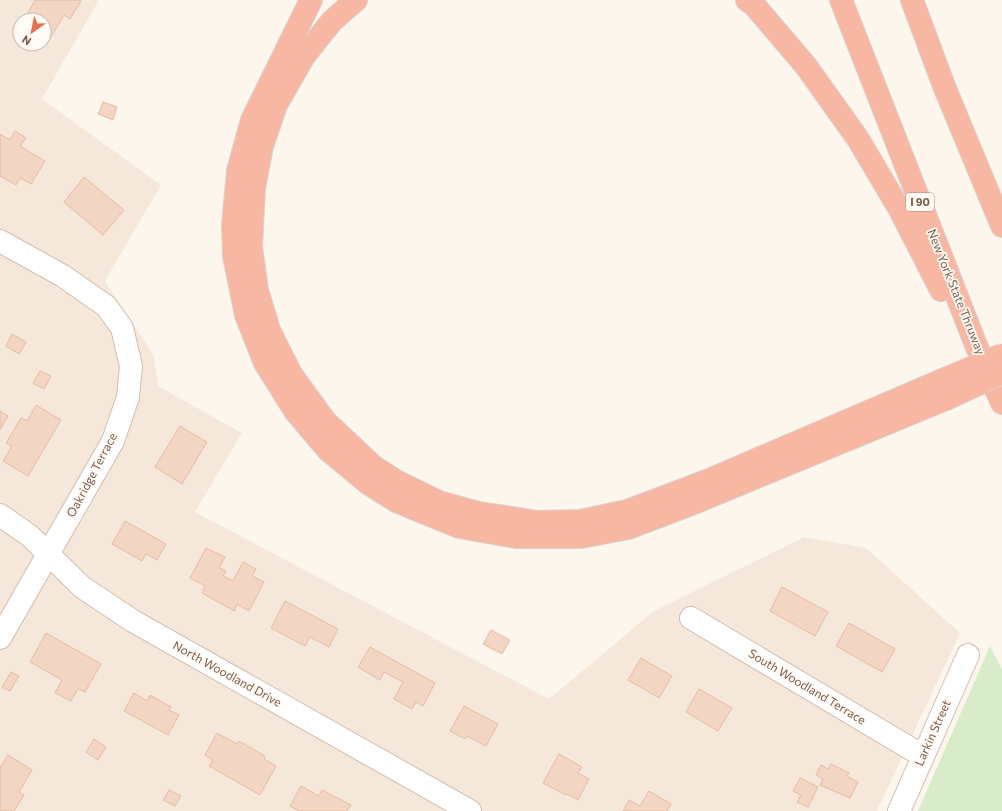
<svg xmlns="http://www.w3.org/2000/svg" width="1002" height="811" viewBox="0 0 1002 811" font-family="Commissioner,sans-serif">
	<rect width="100%" height="100%" fill="#fdf6ec"/>
	<path fill="#f5e8da" fill-rule="evenodd" d="M 0,0 L 99,0 L 42,99 L 161,185 L 105,281 L 154,356 L 158,386 L 242,433 L 195,512 L 549,699 L 654,611 L 804,537 L 866,548 L 960,633 L 877,811 L 0,811 ZM 20,20 L 44,20 L 44,44 L 20,44 Z"/>
	<path fill="#d8ecc9" d="M 990,646 L 1002,669 L 1002,811 L 918,811 Z"/>
	<g fill="#f3d5c3" stroke="#e6bba3">
		<path d="M 35,0 L 78,0 L 81,1 L 70,19 L 64,15 L 46,45 L 44,44 L 44,20 L 24,20 Z"/>
		<path d="M 103,102 L 117,107 L 113,120 L 98,114 Z"/>
		<path d="M 15,131 L 26,138 L 20,146 L 45,161 L 31,184 L 20,178 L 16,185 L 0,176 L 0,134 L 10,140 Z"/>
		<path d="M 84,177 L 124,210 L 103,235 L 64,202 Z"/>
		<path d="M 12,334 L 26,342 L 19,354 L 6,346 Z"/>
		<path d="M 40,371 L 51,376 L 44,389 L 33,383 Z"/>
		<path d="M 36,405 L 61,420 L 28,476 L 3,461 L 12,446 L 6,443 L 21,418 L 27,421 Z"/>
		<path d="M 0,411 L 8,416 L 0,430 Z"/>
		<path d="M 180,426 L 207,442 L 182,484 L 155,467 Z"/>
		<path d="M 125,521 L 166,544 L 157,560 L 146,554 L 142,561 L 112,544 Z"/>
		<path d="M 206,548 L 225,557 L 219,568 L 226,571 L 223,576 L 233,581 L 243,562 L 256,569 L 252,576 L 264,582 L 249,611 L 237,604 L 234,611 L 202,593 L 205,586 L 190,578 Z"/>
		<path d="M 782,587 L 828,612 L 815,636 L 770,611 Z"/>
		<path d="M 285,601 L 338,629 L 329,647 L 310,637 L 305,646 L 271,628 Z"/>
		<path d="M 849,623 L 895,649 L 882,672 L 836,646 Z"/>
		<path d="M 491,630 L 510,640 L 502,654 L 483,644 Z"/>
		<path d="M 46,633 L 101,664 L 85,692 L 78,689 L 71,701 L 55,693 L 62,680 L 30,662 Z"/>
		<path d="M 370,647 L 435,683 L 423,706 L 416,702 L 412,709 L 394,699 L 403,682 L 384,672 L 380,680 L 358,667 Z"/>
		<path d="M 641,658 L 672,676 L 659,698 L 628,680 Z"/>
		<path d="M 11,672 L 19,676 L 10,691 L 2,687 Z"/>
		<path d="M 699,689 L 732,708 L 718,731 L 686,712 Z"/>
		<path d="M 134,693 L 147,701 L 150,695 L 171,707 L 169,710 L 179,715 L 168,735 L 124,711 Z"/>
		<path d="M 464,706 L 498,724 L 486,746 L 467,736 L 465,739 L 450,731 Z"/>
		<path d="M 217,733 L 237,744 L 239,741 L 265,756 L 264,759 L 276,766 L 260,795 L 209,766 L 213,760 L 205,755 Z"/>
		<path d="M 94,739 L 106,747 L 98,760 L 86,752 Z"/>
		<path d="M 559,754 L 582,767 L 578,773 L 589,779 L 578,800 L 567,794 L 566,795 L 543,783 Z"/>
		<path d="M 8,755 L 32,770 L 19,792 L 24,795 L 14,811 L 0,811 L 0,768 Z"/>
		<path d="M 831,764 L 849,773 L 847,776 L 858,782 L 850,798 L 820,785 L 823,779 L 816,775 L 821,765 L 828,769 Z"/>
		<path d="M 800,778 L 818,787 L 808,807 L 797,802 L 801,795 L 793,791 Z"/>
		<path d="M 301,786 L 319,796 L 322,790 L 351,805 L 347,811 L 299,811 L 290,806 Z"/>
		<path d="M 169,790 L 181,796 L 175,806 L 163,800 Z"/>
		<path d="M 649,791 L 671,804 L 667,811 L 623,811 L 629,800 L 640,806 Z"/>
	</g>
	<g fill="none" stroke-linecap="round" stroke-linejoin="round">
		<g stroke="#d1beb0" stroke-width="24">
			<g id="minor">
				<path d="M 0,241 L 63,276 L 106,306 L 122,328 L 131,366 L 128,397 L 113,441 L 0,638"/>
				<path d="M 0,515 L 30,536 L 82,587 L 133,621 L 470,811"/>
				<path d="M 691,618 L 923,756"/>
				<path d="M 899,811 L 968,655"/>
			</g>
		</g>
		<g stroke="#dad1cd" stroke-width="24">
			<g id="highway">
				<path d="M 311,0 L 252,120 L 238,171 L 233,225 L 234,256 L 246,315 L 265,363 L 295,411 L 328,450 L 369,484 L 398,502 L 459,527 L 517,537 L 581,537 L 628,528 L 689,505 L 946,399"/>
				<path d="M 356,0 L 332,21 L 304,56 L 276,105 L 262,146 L 254,188 L 251,247 L 257,290 L 269,330 L 291,374 L 326,422 L 373,466 L 396,481 L 439,502 L 479,513 L 538,522 L 580,521 L 627,511 L 709,480 L 940,381"/>
				<path d="M 747,0 L 754,5 L 806,66 L 858,139 L 900,210 L 941,290"/>
				<path d="M 841,0 L 976,345 L 1002,403"/>
				<path d="M 912,0 L 944,86 L 1002,226"/>
			</g>
		</g>
		<use href="#minor" stroke="#fff" stroke-width="22"/>
		<use href="#highway" stroke="#f7b7a3" stroke-width="22"/>
		<g stroke="#dad1cd" stroke-width="24" stroke-linecap="butt">
			<g id="highway-bridge">
				<path d="M 940,381 L 1002,355"/>
				<path d="M 946,399 L 1002,373"/>
			</g>
		</g>
		<use href="#highway-bridge" stroke="#f7b7a3" stroke-width="22"/>
	</g>
	<g text-anchor="middle" stroke-width="3.5" stroke-linejoin="round" paint-order="stroke">
		<rect fill="#fffaf3" stroke="#a28b7f" stroke-width="1" x="906" y="193" width="28" height="18" rx="3"/>
		<g font-size="11" font-weight="bold" fill="#7a5c4d">
			<text x="920" y="206">I 90</text>
		</g>
		<g font-size="12" fill="#7a5c4d" stroke="#fffaf3">
			<text transform="translate(956 292) rotate(68)" y="4">New York State Thruway</text>
			<text transform="translate(92 475) rotate(-62)" y="4">Oakridge Terrace</text>
			<text transform="translate(227 674) rotate(29)" y="4">North Woodland Drive</text>
			<text transform="translate(807 687) rotate(31)" y="4">South Woodland Terrace</text>
			<text transform="translate(933 733) rotate(-66)" y="4">Larkin Street</text>
		</g>
	</g>
	<g transform="translate(32 32) rotate(213)"><circle r="19" fill="#fffaf3" stroke="#cabbb1"/>
	<path d="M0-3L7 15L0 10L-7 15Z" fill="#e76f51"/>
	<text y="-6" font-size="11" font-weight="bold" text-anchor="middle" fill="#7a5c4d">N</text>
	</g>
</svg>
